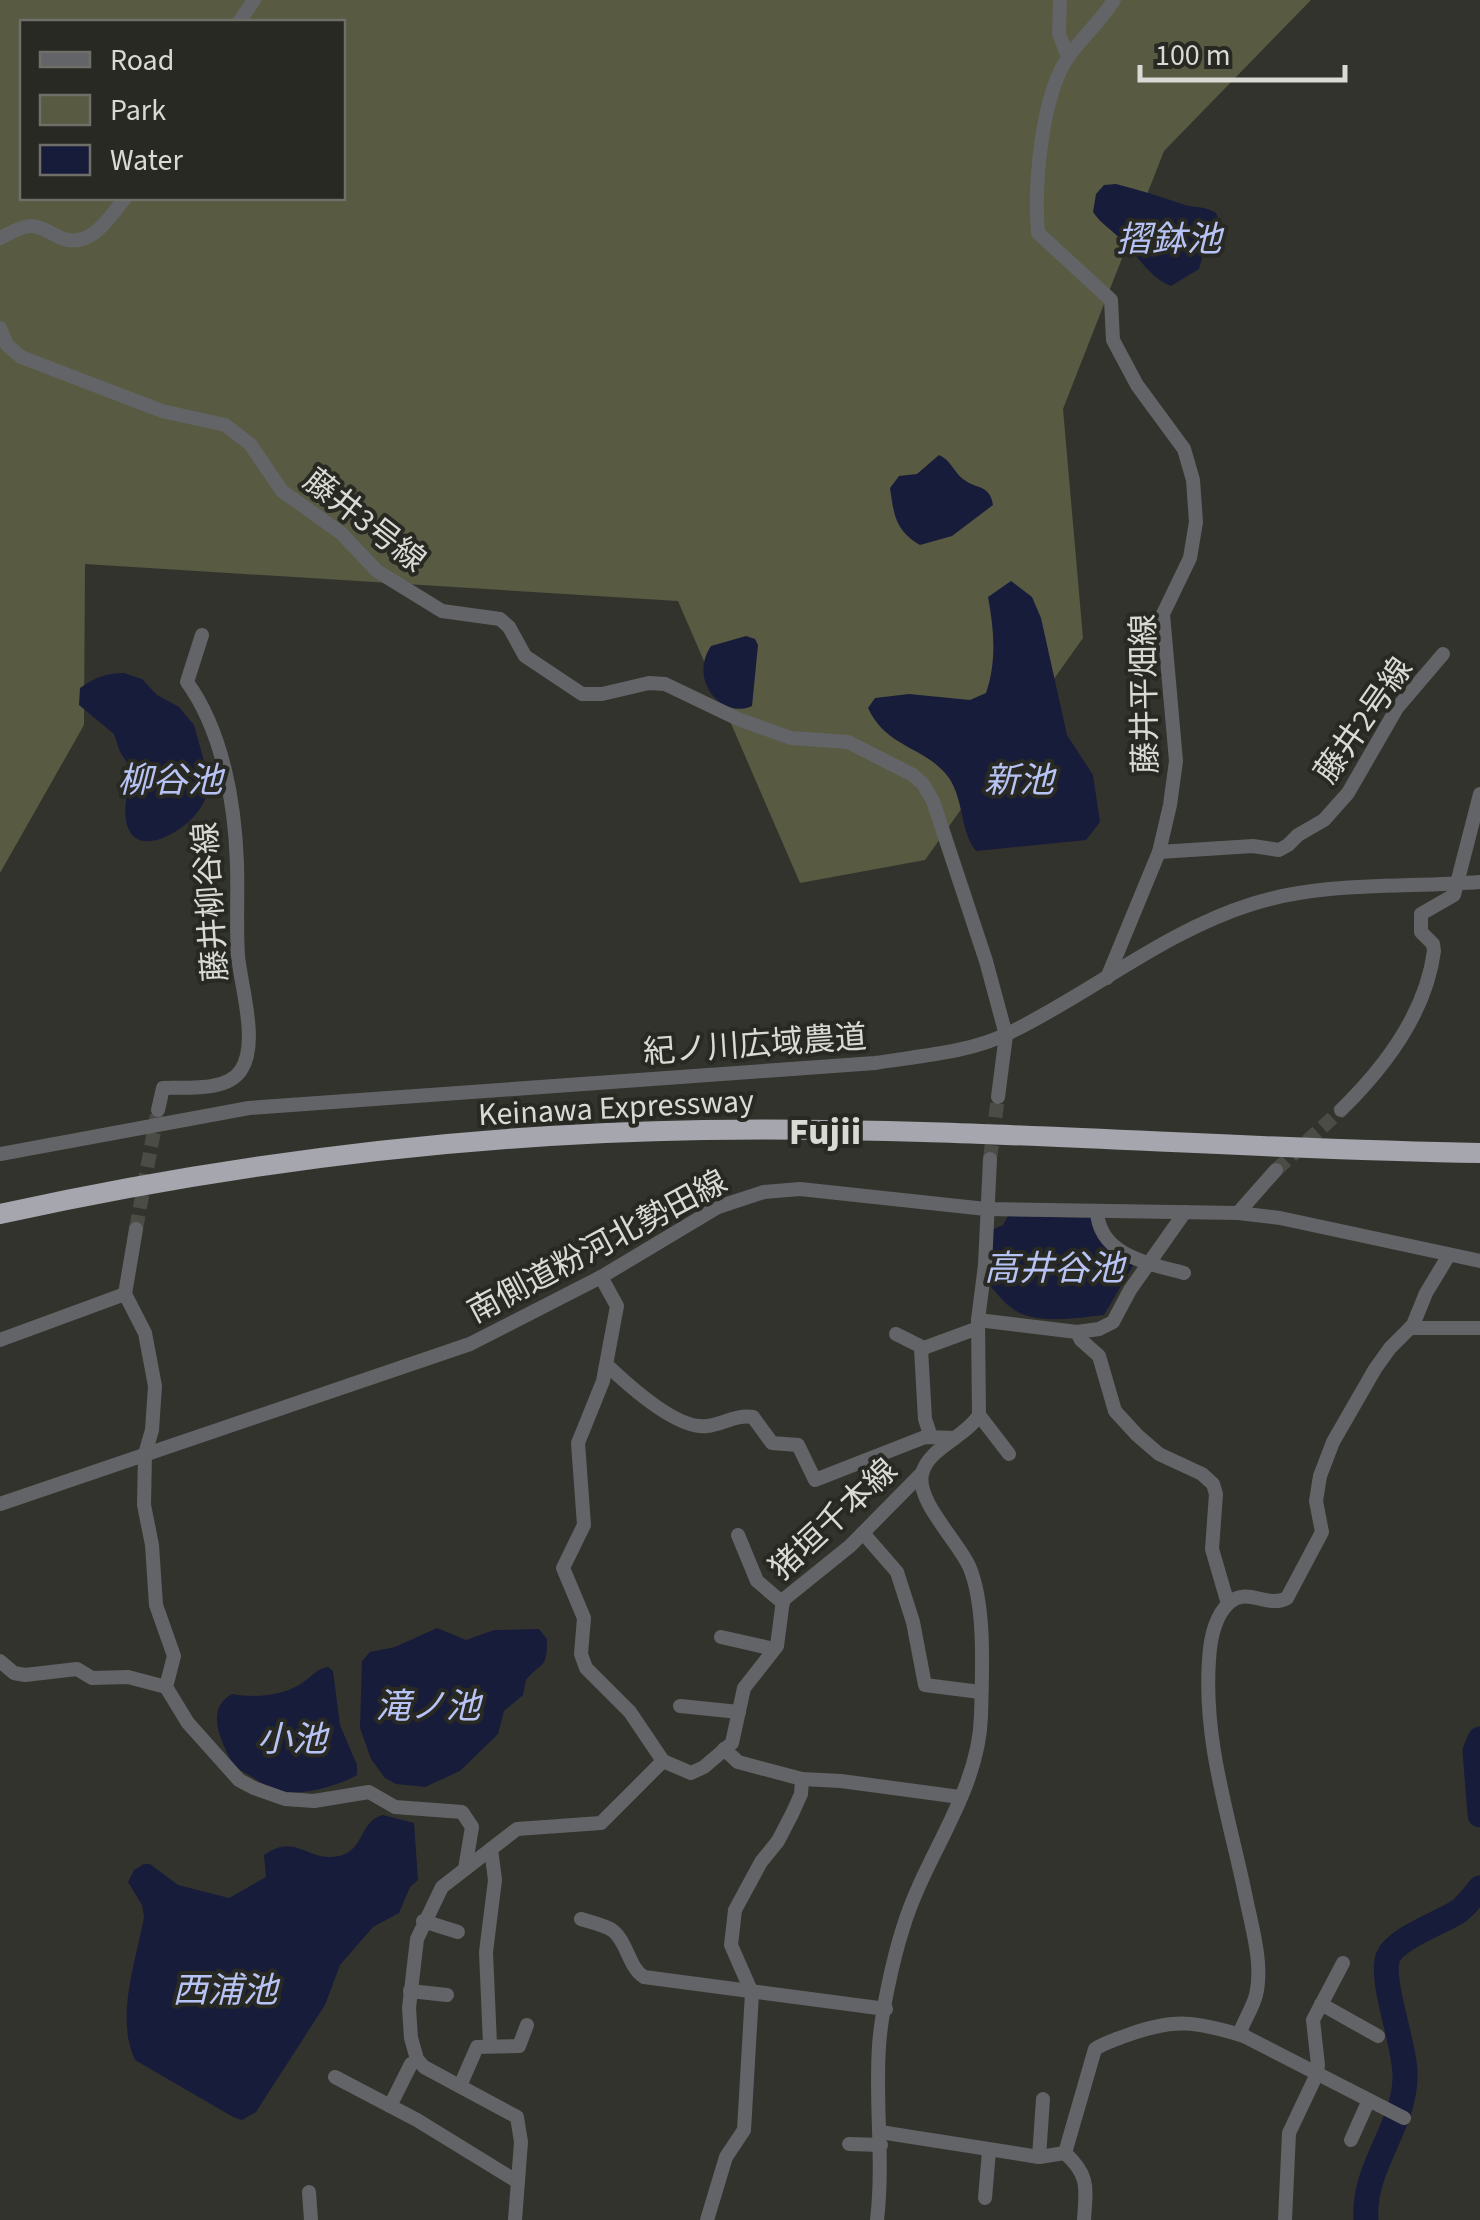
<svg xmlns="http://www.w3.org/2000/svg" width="1480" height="2220" viewBox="0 0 1480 2220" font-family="'Source Sans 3','Noto Sans JP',sans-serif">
	<rect width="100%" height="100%" fill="#33332d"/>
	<path fill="#585a41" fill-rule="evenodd" d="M 0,0 L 1311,0 L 1164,151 L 1063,409 L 1083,638 L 925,860 L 800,883 L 678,601 L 85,564 L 84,725 L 0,873 ZM 22,22 L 342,22 L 342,198 L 22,198 Z"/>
	<g fill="#181c3b">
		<path d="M 1116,184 C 1140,190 1162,197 1185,205 C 1197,208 1205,206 1216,213 L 1222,229 L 1207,239 L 1199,269 L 1171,286 C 1150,278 1138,256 1123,241 C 1113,231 1101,224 1093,212 L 1096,194 L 1104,185 Z"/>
		<path d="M 939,455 C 951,460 953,471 963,479 C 977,490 990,484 993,505 L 952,536 L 920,545 C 895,530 894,515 890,488 L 899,476 L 917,474 Z"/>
		<path d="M 1011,581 L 1032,597 L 1041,618 L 1067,735 L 1093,775 L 1100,822 L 1086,840 L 976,851 C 960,831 964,800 949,778 C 926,746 887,749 868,708 L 875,698 L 909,694 L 970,700 L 986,693 C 997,661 994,630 988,597 Z"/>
		<path d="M 746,636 L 755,639 L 758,645 L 752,706 C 722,720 688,680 711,646 Z"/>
		<path d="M 124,673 L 142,679 L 157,695 L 179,707 L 194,725 L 211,786 C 207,795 203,806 196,814 C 182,832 137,859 127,825 C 122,808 129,787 132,770 L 120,752 L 114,734 L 79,705 L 80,688 C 94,678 106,673 124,673 Z"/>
		<path d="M 1008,1216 L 1091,1218 L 1095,1228 L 1134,1264 L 1104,1315 C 1077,1318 1036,1325 1013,1309 C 1004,1303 996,1292 989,1285 L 992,1230 L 1003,1225 Z"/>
		<path d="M 437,1628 L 466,1640 L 494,1630 L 539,1629 L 547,1639 C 547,1670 543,1660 526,1680 L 523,1695 L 504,1711 L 498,1734 L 460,1771 L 425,1787 L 396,1784 L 385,1778 L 371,1759 L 360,1728 L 362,1661 L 370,1652 L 395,1647 Z"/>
		<path d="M 328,1667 L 333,1671 L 340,1725 L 357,1765 L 357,1775 C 336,1787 294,1799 271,1788 C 258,1782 249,1773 235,1768 C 224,1746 202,1711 232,1694 C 253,1698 280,1696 299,1685 C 311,1678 314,1670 328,1667 Z"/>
		<path d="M 383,1815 L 414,1823 L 418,1880 L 410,1887 L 399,1913 L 373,1927 L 340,1965 L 325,2005 L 256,2112 L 242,2120 L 233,2117 L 135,2060 C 115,2018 136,1961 144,1917 L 142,1905 L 128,1882 L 134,1870 L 144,1864 L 150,1864 L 178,1885 L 229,1898 L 266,1877 L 264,1855 C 298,1832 306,1863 339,1856 C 364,1851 360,1820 383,1815 Z"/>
	</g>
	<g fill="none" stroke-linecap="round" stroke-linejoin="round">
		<g stroke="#181c3b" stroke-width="25">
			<path d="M 1480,1739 L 1475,1751 L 1480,1815"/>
			<path d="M 1366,2220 C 1362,2169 1403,2129 1405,2079 C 1407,2048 1379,1981 1388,1957 C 1396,1938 1441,1923 1459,1911 C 1467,1905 1473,1896 1480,1888"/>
		</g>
		<g stroke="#4c4c46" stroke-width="14" stroke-dasharray="14 7" stroke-linecap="butt">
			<path d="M 990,1159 L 998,1097"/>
			<path d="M 1276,1170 L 1341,1110"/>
			<path d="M 136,1229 L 157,1115"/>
		</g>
		<g stroke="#636467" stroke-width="14">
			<path d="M 1060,0 L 1059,34 L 1068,57"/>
			<path d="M 239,22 L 254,0"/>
			<path d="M 0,238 C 9,234 21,226 31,226 C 41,226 52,234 61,238 C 90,250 110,217 125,198"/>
			<path d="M 0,328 L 7,345 L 21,357 L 162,411 L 225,425 L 250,444 L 282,491 L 341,533 L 377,571 L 442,611 L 500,619 L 509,627 L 525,656 L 582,694 L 602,694 L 649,683 L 665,684 L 738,719 L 791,738 L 848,742 L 913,775 L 923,784 L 933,801 L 986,961 L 1006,1035 L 998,1097"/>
			<path d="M 1159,852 L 1253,846 L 1279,850 L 1288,845 L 1298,835 L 1324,820 L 1348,793 L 1397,708 L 1443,654"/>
			<path d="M 1107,978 L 1159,852 L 1170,805 L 1176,761 L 1163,614 L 1190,558 L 1196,522 L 1193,480 L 1184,449 L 1137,385 L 1113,340 L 1111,300 L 1038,233 C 1034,186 1041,95 1069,56 C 1083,36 1101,21 1114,0"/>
			<path d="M 158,1110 L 163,1088 C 187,1087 227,1092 241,1070 C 259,1043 241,987 238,956 C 236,926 238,895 237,864 C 235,804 223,732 187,682 L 202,635"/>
			<path d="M 1341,1110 C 1384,1068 1426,1013 1434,951 L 1433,944 L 1421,932 L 1421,914 L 1454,895 L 1480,794"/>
			<path d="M 0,1154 L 249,1108 L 875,1063 C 918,1056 969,1053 1009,1033 C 1092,993 1163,932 1252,904 C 1324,881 1405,888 1480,882"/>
			<path d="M 1097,1211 C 1099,1255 1147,1263 1184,1273"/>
			<path d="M 1238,1213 L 1276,1170"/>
			<path d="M 136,1229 L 125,1294 L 145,1333 L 155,1386 L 152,1430 L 145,1454 L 144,1505 L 152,1545 L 156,1605 L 174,1656 L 166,1687 L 188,1723 L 239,1780 L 254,1788 L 285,1799 L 314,1801 L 369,1792 L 395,1807 L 462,1812 L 472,1827 L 465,1869"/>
			<path d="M 601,1277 L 617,1306 L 603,1381 L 578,1443 L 584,1525 L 563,1568 L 584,1618 L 581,1654 L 586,1668 L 630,1712 L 663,1761"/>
			<path d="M 978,1320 L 1077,1332 L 1099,1329 L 1113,1322 L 1130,1290 L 1185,1212"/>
			<path d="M 1410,1328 L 1480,1328"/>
			<path d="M 1077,1332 L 1081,1340 L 1099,1356 L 1115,1411 L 1137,1435 L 1159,1454 L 1202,1474 L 1213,1484 L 1216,1494 L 1212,1549 L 1228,1604"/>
			<path d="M 896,1334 L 924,1348"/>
			<path d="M 0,1340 L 125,1294"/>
			<path d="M 607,1365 C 628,1385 677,1430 707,1426 C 723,1424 737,1414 753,1417 L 772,1443 L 798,1445 L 815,1480 L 925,1437 L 955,1438"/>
			<path d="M 979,1415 L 1009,1454"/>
			<path d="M 931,1437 L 925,1419 L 921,1349 L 978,1328"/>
			<path d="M 0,1504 L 470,1344 L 601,1277 L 718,1207 L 764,1192 L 800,1189 L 986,1209 L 1238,1213 L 1280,1218 L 1480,1261"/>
			<path d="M 863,1533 L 897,1572 L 913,1622 L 925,1685 L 980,1692"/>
			<path d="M 738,1535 L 757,1581 L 783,1603"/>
			<path d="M 721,1637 L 774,1649"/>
			<path d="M 0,1661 L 14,1673 L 25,1675 L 77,1669 L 92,1678 L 128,1677 L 166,1687"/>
			<path d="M 680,1706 L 739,1712"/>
			<path d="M 802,1779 L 841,1781 L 960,1797"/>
			<path d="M 581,1919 C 590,1922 604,1925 612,1930 C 628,1942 628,1967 644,1977 L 886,2009"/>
			<path d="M 423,1921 L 458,1932"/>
			<path d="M 410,1991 L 447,1995"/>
			<path d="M 1321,2004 L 1378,2036"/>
			<path d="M 1244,2036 L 1241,2030 C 1245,2019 1253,2007 1256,1995 C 1263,1966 1253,1931 1247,1903 C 1231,1822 1203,1744 1209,1660 C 1210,1641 1214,1617 1229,1603 C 1248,1586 1267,1609 1287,1598 L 1322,1532 L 1316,1501 L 1320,1476 L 1333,1442 L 1375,1369 L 1390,1348 L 1413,1325 L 1426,1293 L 1449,1255"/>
			<path d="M 490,2044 L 486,1952 L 495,1880 L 491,1849"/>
			<path d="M 335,2077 L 417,2120 L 518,2182"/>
			<path d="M 460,2086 L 477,2047 L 519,2046 L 527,2025"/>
			<path d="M 390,2106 L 411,2064"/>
			<path d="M 880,2132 L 1039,2157 L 1065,2153 L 1095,2049 C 1104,2043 1114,2040 1125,2036 C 1173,2018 1196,2021 1244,2036 L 1404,2118"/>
			<path d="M 1351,2140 L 1368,2102"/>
			<path d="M 849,2144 L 881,2145"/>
			<path d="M 1065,2153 C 1090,2176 1086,2188 1084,2220"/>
			<path d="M 1039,2157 L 1043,2099"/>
			<path d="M 309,2192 L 311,2220"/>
			<path d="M 985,2198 L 989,2151"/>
			<path d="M 515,2220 L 521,2142 L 517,2117 L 424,2067 L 417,2059 L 411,2038 L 409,2008 L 417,1939 L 442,1887 L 517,1829 L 601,1823 L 663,1761 L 691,1773 L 704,1767 L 732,1743 L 744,1688 L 777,1646 L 783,1600 L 850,1546 L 922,1473"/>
			<path d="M 707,2220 L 726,2157 L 744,2130 L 752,1993 L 731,1945 L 735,1910 L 761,1862 L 778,1841 L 792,1814 L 801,1794 L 802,1779 L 738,1762 L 724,1749"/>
			<path d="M 877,2220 C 884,2160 875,2105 879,2046 C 881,2014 893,1959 903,1928 C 924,1857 979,1792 981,1716 C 982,1673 986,1605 969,1566 C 957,1540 916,1501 922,1474 C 928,1448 966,1437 979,1415 L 978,1320 L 985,1265 L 990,1159"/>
			<path d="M 1285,2220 L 1289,2133 L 1316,2076 L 1318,2065 L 1313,2020 L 1343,1963"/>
		</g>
		<path stroke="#a5a6ae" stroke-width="20" d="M 0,1214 C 231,1163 467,1134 703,1130 C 963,1126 1221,1149 1480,1153"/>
	</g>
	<g text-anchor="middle" stroke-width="8" stroke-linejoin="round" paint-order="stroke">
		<g font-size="32" fill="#d9d9d5" stroke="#292923">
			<text transform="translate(365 520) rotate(38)" y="11">藤井3号線</text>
			<text transform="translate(1144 694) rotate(-91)" y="11">藤井平畑線</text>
			<text transform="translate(1363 720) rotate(-55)" y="11">藤井2号線</text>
			<text transform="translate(210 902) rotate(-94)" y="11">藤井柳谷線</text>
			<text transform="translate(755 1044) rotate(-4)" y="11">紀ノ川広域農道</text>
			<text transform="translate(616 1107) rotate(-3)" y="11">Keinawa Expressway</text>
			<text transform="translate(597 1246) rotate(-28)" y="11">南側道粉河北勢田線</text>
			<text transform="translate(833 1519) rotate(-43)" y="11">猪垣千本線</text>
		</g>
		<g font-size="35" font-style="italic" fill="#b8c3f5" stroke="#292923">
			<text x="1169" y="251">摺鉢池</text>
			<text x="170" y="792">柳谷池</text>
			<text x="1019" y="792">新池</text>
			<text x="1054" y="1280">高井谷池</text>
			<text x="428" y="1718">滝ノ池</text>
			<text x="292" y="1751">小池</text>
			<text x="225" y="2002">西浦池</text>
		</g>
		<g font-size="38" font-weight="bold" fill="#d9d9d5" stroke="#292923">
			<text x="825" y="1144">Fujii</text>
		</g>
	</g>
	<rect x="20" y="20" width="325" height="180" fill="#292923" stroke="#6f6f6a" stroke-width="2.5"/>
	<rect x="40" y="52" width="50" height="15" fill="#636467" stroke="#6f6f6a" stroke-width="2.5"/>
	<text x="110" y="70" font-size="30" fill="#d9d9d5">Road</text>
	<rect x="40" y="95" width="50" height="30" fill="#585a41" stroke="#6f6f6a" stroke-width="2.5"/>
	<text x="110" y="120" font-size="30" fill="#d9d9d5">Park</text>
	<rect x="40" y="145" width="50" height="30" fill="#181c3b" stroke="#6f6f6a" stroke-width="2.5"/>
	<text x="110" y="170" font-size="30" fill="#d9d9d5">Water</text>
	<path d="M1140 65v15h205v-15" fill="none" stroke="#d9d9d5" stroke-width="5"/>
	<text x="1155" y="65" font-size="30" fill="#d9d9d5" stroke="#292923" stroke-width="8" paint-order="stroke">100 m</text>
</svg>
